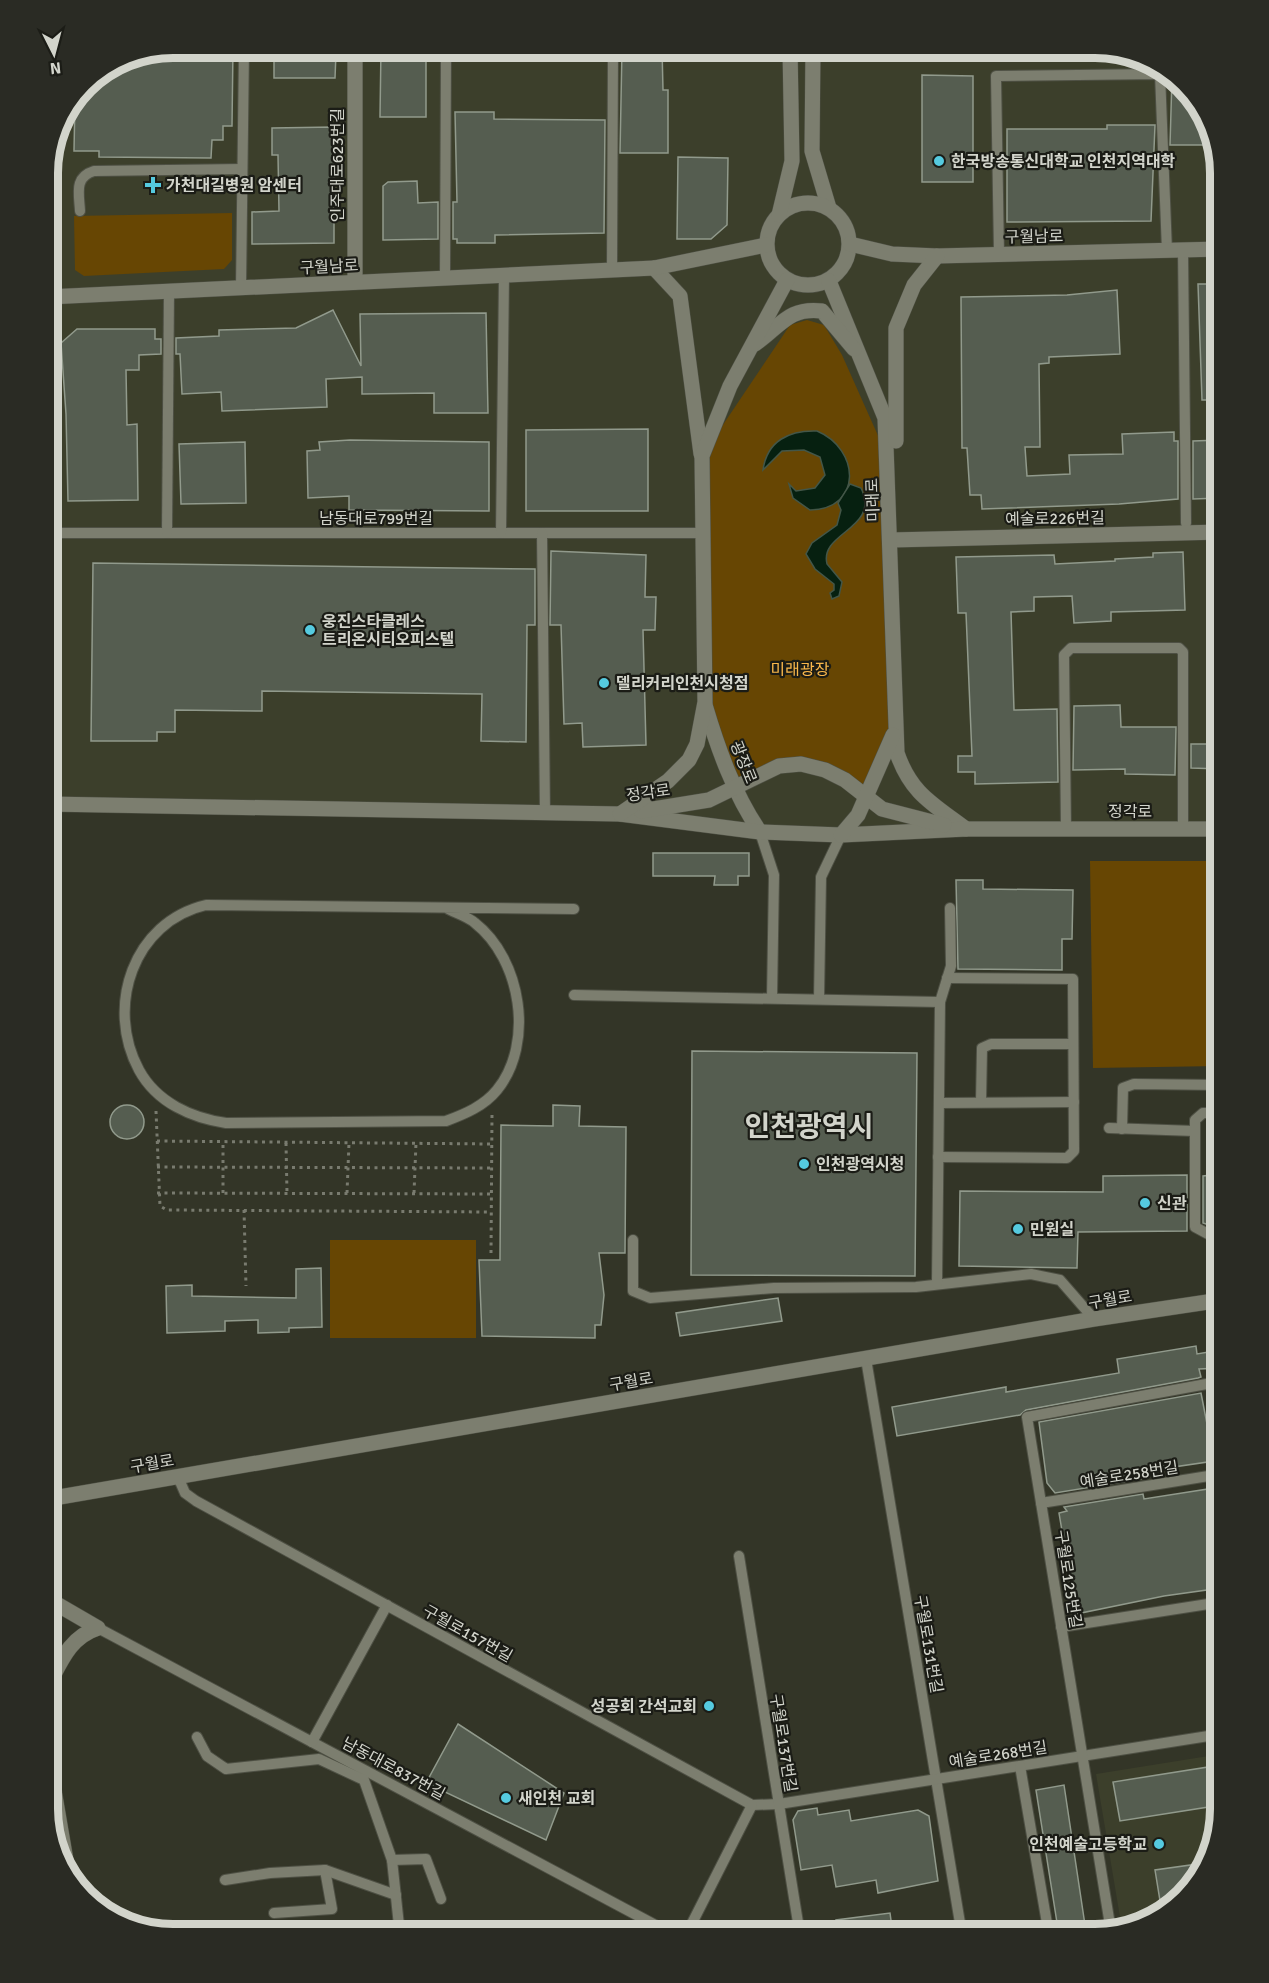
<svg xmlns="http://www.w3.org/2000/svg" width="1269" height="1983" viewBox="0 0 1269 1983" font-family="Signika,'Noto Sans KR',sans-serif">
	<rect width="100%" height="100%" fill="#333527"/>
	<g fill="#3c3f2b">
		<path d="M 174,48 L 1104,48 L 1165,69 L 1208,118 L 1221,174 L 1221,829 L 841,835 L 620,814 L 48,804 L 48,166 L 58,125 L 85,85 L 126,57 Z"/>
		<path d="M 1221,1754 L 1221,1810 L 1200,1879 L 1151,1922 L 1122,1929 L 1096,1774 Z"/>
	</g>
	<g fill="#674603">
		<path d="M 232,213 L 232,260 L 224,269 L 84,276 L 75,270 L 74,216 Z"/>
		<path d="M 807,320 L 824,325 L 842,355 L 888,458 L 896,729 L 866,799 L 801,764 L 734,788 L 705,702 L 702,456 L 790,325 Z"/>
		<path d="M 1090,861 L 1221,861 L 1221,1066 L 1093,1068 Z"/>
		<rect x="330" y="1240" width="146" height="98"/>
	</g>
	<g fill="#062010" stroke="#435648" stroke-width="1.5">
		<path d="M 817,431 C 860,449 863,509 810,510 L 793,498 L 789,484 L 796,491 L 815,488 L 825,475 L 820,457 L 804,450 L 782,451 L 763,470 C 767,441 789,430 817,431 Z"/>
		<path d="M 850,484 L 861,488 C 881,529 819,532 827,564 L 842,582 L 839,596 L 832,599 L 830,593 L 834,590 L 834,584 L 815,569 L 806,554 L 812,543 L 837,525 L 841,510 L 838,503 Z"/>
	</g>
	<g fill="#555d50" stroke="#919a8c" stroke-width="1.5">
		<path d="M 174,48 L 233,48 L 232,126 L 223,126 L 223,140 L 212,140 L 211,158 L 99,157 L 99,151 L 74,151 L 75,100 L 85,85 L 126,57 Z"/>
		<path d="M 381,48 L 426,48 L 426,117 L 380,117 Z"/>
		<path d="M 662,48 L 663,90 L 668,90 L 668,153 L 620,153 L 622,49 Z"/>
		<path d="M 274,52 L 336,53 L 335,78 L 274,78 Z"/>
		<path d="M 922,75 L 973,76 L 973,182 L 922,182 Z"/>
		<path d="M 1172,77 L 1208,118 L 1214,145 L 1170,145 Z"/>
		<path d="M 455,112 L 494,112 L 494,119 L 605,120 L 604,233 L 495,235 L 495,243 L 457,243 L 457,239 L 453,239 L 453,202 L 457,202 Z"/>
		<path d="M 1107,125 L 1155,125 L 1151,221 L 1007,222 L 1007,129 L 1107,129 Z"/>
		<path d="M 334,127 L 334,243 L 252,244 L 252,212 L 279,211 L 278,155 L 272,155 L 272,128 Z"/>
		<path d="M 678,157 L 728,158 L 727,225 L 711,239 L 677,239 Z"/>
		<path d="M 417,181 L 418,203 L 438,202 L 438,239 L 383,240 L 383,186 L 388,182 Z"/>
		<path d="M 1198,284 L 1221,284 L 1221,400 L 1202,400 Z"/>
		<path d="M 1117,290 L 1120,354 L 1049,357 L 1049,363 L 1039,364 L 1040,447 L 1025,447 L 1027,476 L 1070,474 L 1069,455 L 1123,454 L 1122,434 L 1174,432 L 1174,441 L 1178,441 L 1178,499 L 1119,504 L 982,509 L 981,495 L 970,495 L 967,448 L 962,448 L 961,297 L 1067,295 Z"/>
		<path d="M 333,310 L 361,366 L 360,314 L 486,313 L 488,413 L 434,413 L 434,393 L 362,394 L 362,377 L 326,379 L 327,407 L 222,411 L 221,392 L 182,394 L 180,354 L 176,354 L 176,338 L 219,336 L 219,330 L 296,328 Z"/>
		<path d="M 77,329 L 155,329 L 155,339 L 161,339 L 161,354 L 139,355 L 139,370 L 126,370 L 127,425 L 137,424 L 138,500 L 68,501 L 66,414 L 61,343 Z"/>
		<path d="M 648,429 L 648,511 L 526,511 L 526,430 Z"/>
		<path d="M 350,440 L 489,442 L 489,511 L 349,510 L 349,496 L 308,498 L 307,451 L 320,450 L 319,442 Z"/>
		<path d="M 1221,440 L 1221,498 L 1193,499 L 1193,441 Z"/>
		<path d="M 245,442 L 246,503 L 181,504 L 179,444 Z"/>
		<path d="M 551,551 L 646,555 L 645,597 L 656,597 L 655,630 L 643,630 L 646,745 L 583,747 L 582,723 L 564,724 L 561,625 L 550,625 Z"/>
		<path d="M 1183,552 L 1185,610 L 1111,612 L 1111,621 L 1074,623 L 1072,596 L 1034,597 L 1034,611 L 1011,612 L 1014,710 L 1057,709 L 1058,782 L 975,784 L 975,772 L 958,772 L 958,756 L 972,756 L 966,613 L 958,613 L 956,557 L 1054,555 L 1055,564 L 1115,561 L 1115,559 L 1153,557 L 1153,553 Z"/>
		<path d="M 93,563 L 535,569 L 535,625 L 527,625 L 526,742 L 481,741 L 482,694 L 262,691 L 262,711 L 175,710 L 175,732 L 157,732 L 157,741 L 91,741 Z"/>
		<path d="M 1120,705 L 1121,727 L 1176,727 L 1175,775 L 1125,774 L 1125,769 L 1073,770 L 1074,706 Z"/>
		<path d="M 1191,744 L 1221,744 L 1221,769 L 1191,768 Z"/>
		<path d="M 653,853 L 749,853 L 749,876 L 738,876 L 738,885 L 714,885 L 715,876 L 653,876 Z"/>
		<path d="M 956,880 L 983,880 L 983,889 L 1073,890 L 1072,939 L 1062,939 L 1062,970 L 958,969 Z"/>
		<path d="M 692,1051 L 917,1053 L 915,1276 L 691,1275 Z"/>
		<circle cx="127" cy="1122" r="17"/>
		<path d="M 553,1105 L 580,1106 L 579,1126 L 626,1127 L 625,1253 L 599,1253 L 604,1295 L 601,1325 L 595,1325 L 595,1338 L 482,1336 L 479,1260 L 500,1260 L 501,1125 L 553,1126 Z"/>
		<path d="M 1221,1174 L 1221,1225 L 1206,1224 L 1203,1223 L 1203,1176 Z"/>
		<path d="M 1187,1175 L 1187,1231 L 1078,1232 L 1077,1268 L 959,1266 L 960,1191 L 1103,1192 L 1103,1176 Z"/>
		<path d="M 321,1268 L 322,1327 L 289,1328 L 289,1332 L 258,1333 L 258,1320 L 225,1321 L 225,1331 L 167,1333 L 166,1286 L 192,1285 L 192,1296 L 296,1298 L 296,1269 Z"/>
		<path d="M 778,1298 L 782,1321 L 680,1336 L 676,1313 Z"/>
		<path d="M 1196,1346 L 1197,1354 L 1221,1350 L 1221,1368 L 1199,1369 L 1201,1377 L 1198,1378 L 1026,1410 L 1020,1415 L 897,1436 L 892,1407 L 1006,1387 L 1006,1392 L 1119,1373 L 1117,1359 Z"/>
		<path d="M 1201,1393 L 1207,1424 L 1221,1423 L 1221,1460 L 1140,1472 L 1141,1479 L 1055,1493 L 1047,1483 L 1039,1422 Z"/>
		<path d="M 1221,1487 L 1221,1588 L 1164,1596 L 1076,1614 L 1059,1513 L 1067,1511 L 1064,1507 L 1143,1494 L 1144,1499 Z"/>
		<path d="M 458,1724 L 564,1793 L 546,1840 L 426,1783 Z"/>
		<path d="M 1221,1765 L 1221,1805 L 1120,1821 L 1113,1782 Z"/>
		<path d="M 1064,1785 L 1085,1925 L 1058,1929 L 1036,1790 Z"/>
		<path d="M 817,1808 L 818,1815 L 849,1810 L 851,1821 L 918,1810 L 929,1816 L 938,1881 L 878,1893 L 876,1880 L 836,1887 L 832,1865 L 801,1870 L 793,1820 L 798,1811 Z"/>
		<path d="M 1205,1863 L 1200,1879 L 1162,1913 L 1155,1870 Z"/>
		<path d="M 890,1913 L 893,1935 L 838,1935 L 836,1920 Z"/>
	</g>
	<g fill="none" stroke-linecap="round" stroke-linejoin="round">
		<g stroke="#4e5044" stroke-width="12">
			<g id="lane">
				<path d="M 80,211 C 79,193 74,177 94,171 L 242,169"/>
				<path d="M 1183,250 L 1186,523"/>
				<path d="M 999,254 L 996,76 L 1160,74 L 1167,251"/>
				<path d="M 612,270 L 613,48"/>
				<path d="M 445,278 L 446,48"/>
				<path d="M 241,288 L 244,48"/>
				<path d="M 48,533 L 704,533"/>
				<path d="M 167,533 L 169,291"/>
				<path d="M 501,533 L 504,275"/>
				<path d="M 542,533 L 545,813"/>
				<path d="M 1066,829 L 1064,655 L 1071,648 L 1179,648 L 1183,652 L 1183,829"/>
				<path d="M 760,832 L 774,875 L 772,998"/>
				<path d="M 446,908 C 455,913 467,916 475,923 C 521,959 535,1043 497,1090 C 484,1106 465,1114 446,1121 L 226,1123 C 192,1118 157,1103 139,1070 C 105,1007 133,922 206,905 L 574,909"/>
				<path d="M 574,995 L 940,1002"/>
				<path d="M 819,999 L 821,877 L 841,835"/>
				<path d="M 981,1102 L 982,1048 L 991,1044 L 1073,1044"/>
				<path d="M 939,1103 L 1074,1102"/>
				<path d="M 1109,1128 L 1195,1131"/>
				<path d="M 1122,1129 L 1123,1088 L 1134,1084 L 1221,1085"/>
				<path d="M 938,1157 L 1067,1158 L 1074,1151 L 1073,979 L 947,978"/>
				<path d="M 1221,1234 L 1208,1234 L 1195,1227 L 1195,1120 L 1203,1113 L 1221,1113"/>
				<path d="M 633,1240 L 633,1291 L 650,1298 L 774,1288 L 916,1287 L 1031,1274 L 1060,1280 L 1094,1319"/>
				<path d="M 937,1284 L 940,1002 L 951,966 L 950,908"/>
				<path d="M 866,1359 L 962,1935"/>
				<path d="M 178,1477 L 185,1493 L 196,1501 L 752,1805 L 779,1804 L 1221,1734"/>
				<path d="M 1041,1503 L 1221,1474"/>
				<path d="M 739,1556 L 800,1935"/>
				<path d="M 1061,1627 L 1221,1602"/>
				<path d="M 98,1628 L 674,1935"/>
				<path d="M 197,1737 L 207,1756 L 226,1769 L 319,1759 L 364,1780 L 392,1860 L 400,1935"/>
				<path d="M 312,1742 L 387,1605"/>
				<path d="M 1020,1766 L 1049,1935"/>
				<path d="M 392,1860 L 426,1859 L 441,1899"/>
				<path d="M 225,1880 L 270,1873 L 325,1870 L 396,1895"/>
				<path d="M 274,1913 L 332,1909 L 325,1870"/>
				<path d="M 1111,1931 L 1027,1417 L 1212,1383"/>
				<path d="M 686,1935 L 752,1805"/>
			</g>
		</g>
		<g stroke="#4e5044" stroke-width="16">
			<g id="street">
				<path d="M 355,48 L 355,282"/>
				<path d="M 891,540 L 1221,532"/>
				<path d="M 48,1686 C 61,1661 70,1637 98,1628 L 48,1599"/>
			</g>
		</g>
		<g stroke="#4e5044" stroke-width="16">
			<g id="secondary">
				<path d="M 813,48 L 812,151 L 829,208"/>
				<circle cx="808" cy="244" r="41"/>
				<path d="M 779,215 L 792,161 L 790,48"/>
				<path d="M 850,244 L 892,254 L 937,256 L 1221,249"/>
				<path d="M 654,268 L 680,296 L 701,454"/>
				<path d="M 829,281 L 885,418 L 897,753 C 911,794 933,804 966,829"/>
				<path d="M 48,297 L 654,268 L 766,245"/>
				<path d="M 755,344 C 781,326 788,307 822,311 L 854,349"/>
				<path d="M 896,441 L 896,328 L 914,285 L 937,256"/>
				<path d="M 705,705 C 718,749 734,794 760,832"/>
				<path d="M 48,804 L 620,814 L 760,832 L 841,835 L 966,829 L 1221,829"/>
				<path d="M 641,811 L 709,800 L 779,766 L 801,764 L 825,770 L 845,780 L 882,809 L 944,825"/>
				<path d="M 620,814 L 668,781 L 689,760 L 697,744 L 705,702 L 702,456 L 730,386 L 787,280"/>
				<path d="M 841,835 L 858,815 L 893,735"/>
				<path d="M 48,1499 L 1094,1319 L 1221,1300"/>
				<path d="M 48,1755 L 68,1872"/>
			</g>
		</g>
		<g stroke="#797b6f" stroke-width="3" stroke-dasharray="3 4.5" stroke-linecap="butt">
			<path d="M 156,1111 L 160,1206 L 167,1210 L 491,1212"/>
			<path d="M 157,1141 L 492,1144"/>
			<path d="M 286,1143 L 287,1193"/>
			<path d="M 157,1167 L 492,1168"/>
			<path d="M 157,1193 L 491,1194"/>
			<path d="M 223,1193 L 223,1142"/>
			<path d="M 347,1193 L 349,1143"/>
			<path d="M 414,1193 L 416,1143"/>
			<path d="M 244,1210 L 246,1286"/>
			<path d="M 491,1253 L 492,1114"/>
		</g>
		<use href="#lane" stroke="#7c7e6f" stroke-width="10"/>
		<use href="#street" stroke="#7c7e6f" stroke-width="15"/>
		<use href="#secondary" stroke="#7c7e6f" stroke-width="15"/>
	</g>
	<g fill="#55cadf" stroke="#1b1c16" stroke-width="2">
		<circle cx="939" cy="161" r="6"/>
		<path d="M150 176h6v6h6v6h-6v6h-6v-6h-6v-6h6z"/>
		<circle cx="310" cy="630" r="6"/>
		<circle cx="604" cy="683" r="6"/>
		<circle cx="804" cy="1164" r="6"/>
		<circle cx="1145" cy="1203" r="6"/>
		<circle cx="1018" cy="1229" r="6"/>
		<circle cx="709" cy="1706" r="6"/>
		<circle cx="506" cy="1798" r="6"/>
		<circle cx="1159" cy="1844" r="6"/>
	</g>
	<g text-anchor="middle" stroke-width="4.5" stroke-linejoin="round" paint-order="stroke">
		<g font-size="16" font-weight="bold" fill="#d2d4cb" stroke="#1b1c16" text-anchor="start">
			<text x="951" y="167">한국방송통신대학교 인천지역대학</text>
			<text x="166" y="191">가천대길병원 암센터</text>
			<text x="322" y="627">웅진스타클레스<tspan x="322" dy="18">트리온시티오피스텔</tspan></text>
			<text x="616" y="689">델리커리인천시청점</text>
			<text x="816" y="1170">인천광역시청</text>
			<text x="1157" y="1209">신관</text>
			<text x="1030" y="1235">민원실</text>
			<text x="697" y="1712" text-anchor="end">성공회 간석교회</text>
			<text x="518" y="1804">새인천 교회</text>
			<text x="1147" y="1850" text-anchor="end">인천예술고등학교</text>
		</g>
		<g font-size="16" fill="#d2d4cb" stroke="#1b1c16">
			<text transform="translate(337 165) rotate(-90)" y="6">인주대로623번길</text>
			<text transform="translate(1034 236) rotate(-1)" y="6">구월남로</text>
			<text transform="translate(329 266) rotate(-3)" y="6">구월남로</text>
			<text transform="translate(872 500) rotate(-92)" y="6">미래로</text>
			<text x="376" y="524">남동대로799번길</text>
			<text transform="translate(1055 518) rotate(-1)" y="6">예술로226번길</text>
			<text transform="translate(744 762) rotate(68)" y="6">광장로</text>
			<text transform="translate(648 792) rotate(-8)" y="6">정각로</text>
			<text x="1130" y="817">정각로</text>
			<text transform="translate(1110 1299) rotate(-10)" y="6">구월로</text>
			<text transform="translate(631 1381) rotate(-10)" y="6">구월로</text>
			<text transform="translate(152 1463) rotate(-10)" y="6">구월로</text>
			<text transform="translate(1129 1474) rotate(-9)" y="6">예술로258번길</text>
			<text transform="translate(1069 1579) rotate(81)" y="6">구월로125번길</text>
			<text transform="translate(468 1633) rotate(29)" y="6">구월로157번길</text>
			<text transform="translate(929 1644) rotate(80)" y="6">구월로131번길</text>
			<text transform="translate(784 1743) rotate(81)" y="6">구월로137번길</text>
			<text transform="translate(998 1754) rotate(-9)" y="6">예술로268번길</text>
			<text transform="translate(394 1768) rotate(28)" y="6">남동대로837번길</text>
		</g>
		<g font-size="16" fill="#fab84b" stroke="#1b1c16">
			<text x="800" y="675">미래광장</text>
		</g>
		<g font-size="28" font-weight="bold" fill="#d2d4cb" stroke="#1b1c16">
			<text x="809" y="1136">인천광역시</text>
		</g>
	</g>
	<path d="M0 0H1269V1983H0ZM173 58H1095A115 115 0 0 1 1210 173V1809A115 115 0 0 1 1095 1924H173A115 115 0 0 1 58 1809V173A115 115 0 0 1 173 58Z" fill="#2a2b24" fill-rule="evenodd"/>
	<path fill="none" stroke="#d2d4cb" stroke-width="8" d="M173 58H1095A115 115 0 0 1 1210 173V1809A115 115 0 0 1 1095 1924H173A115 115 0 0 1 58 1809V173A115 115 0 0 1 173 58Z"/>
	<g transform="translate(54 54) rotate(174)" stroke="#1b1c16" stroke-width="4.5" paint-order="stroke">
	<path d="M0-4.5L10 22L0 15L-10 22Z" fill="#d2d4cb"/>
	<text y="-9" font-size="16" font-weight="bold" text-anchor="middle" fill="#d2d4cb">N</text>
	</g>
</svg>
